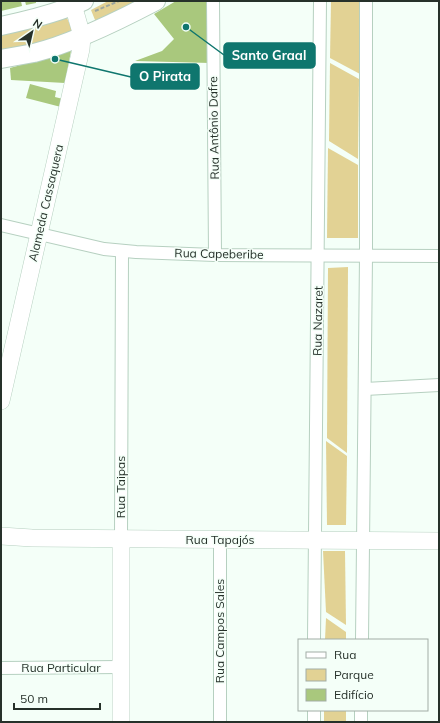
<svg xmlns="http://www.w3.org/2000/svg" width="440" height="723" viewBox="0 0 440 723" font-family="Mulish,sans-serif">
	<rect width="100%" height="100%" fill="#f4fff8"/>
	<g fill="#e2d294">
		<path d="M 108,1 L 147,1 L 97,25 L 91,10 Z"/>
		<path d="M 331,1 L 361,1 L 360,74 L 330,58 Z"/>
		<path d="M 67,18 L 74,34 L 32,46 L 1,52 L 1,35 L 25,30 Z"/>
		<path d="M 330,63 L 359,79 L 358,159 L 329,141 Z"/>
		<path d="M 328,148 L 358,165 L 358,238 L 327,238 Z"/>
		<path d="M 348,267 L 347,453 L 327,438 L 328,268 Z"/>
		<path d="M 326,441 L 347,456 L 346,525 L 327,525 Z"/>
		<path d="M 323,551 L 345,551 L 346,625 L 326,612 Z"/>
		<path d="M 326,618 L 346,632 L 346,640 L 325,640 Z"/>
		<rect x="324" y="710" width="22" height="12"/>
	</g>
	<g fill="#a9c87d">
		<path d="M 1,1 L 21,1 L 22,6 L 1,11 Z"/>
		<path d="M 25,1 L 36,1 L 36,3 L 26,5 Z"/>
		<path d="M 176,1 L 207,1 L 210,63 L 135,61 L 162,51 L 174,39 L 154,14 Z"/>
		<path d="M 71,51 L 65,83 L 11,80 L 10,68 Z"/>
		<path d="M 30,84 L 56,91 L 55,97 L 63,99 L 61,107 L 26,98 Z"/>
	</g>
	<g fill="none" stroke-linecap="round" stroke-linejoin="round">
		<g stroke="#b6d0c0" stroke-width="14">
			<g id="street">
				<path d="M 213,1 L 215,255"/>
				<path d="M 1,225 L 104,249 L 136,252 L 215,255 L 439,256"/>
				<path d="M 365,389 L 439,385"/>
				<path d="M 121,539 L 122,251"/>
				<path d="M 314,640 L 320,1"/>
				<path d="M 362,640 L 366,256 L 366,1"/>
				<path d="M 1,668 L 121,667"/>
				<path d="M 220,722 L 220,540"/>
				<path d="M 314,722 L 314,710"/>
				<path d="M 361,722 L 361,710"/>
			</g>
		</g>
		<g stroke="#b6d0c0" stroke-width="18">
			<g id="secondary">
				<path d="M 1,401 L 81,49 L 82,36 L 72,1"/>
				<path d="M 1,536 L 32,538 L 439,541"/>
				<path d="M 121,722 L 121,539"/>
			</g>
		</g>
		<g stroke="#b6d0c0" stroke-width="20">
			<g id="primary">
				<path d="M 1,26 C 29,20 59,13 84,1"/>
				<path d="M 1,59 C 12,57 23,55 34,53 C 74,43 120,20 156,1"/>
			</g>
		</g>
		<path stroke="#9ba69f" stroke-width="2" stroke-dasharray="4 2" stroke-linecap="butt" d="M 95,11 L 119,1"/>
		<use href="#street" stroke="#fff" stroke-width="12"/>
		<use href="#secondary" stroke="#fff" stroke-width="17"/>
		<use href="#primary" stroke="#fff" stroke-width="18"/>
	</g>
	<g text-anchor="middle" stroke-width="3" stroke-linejoin="round" paint-order="stroke">
		<g font-size="12" fill="#26312a" stroke="#f4fff8">
			<text transform="translate(214 128) rotate(-91)" y="4">Rua Antônio Dafre</text>
			<text transform="translate(46 203) rotate(-77)" y="4">Alameda Cassaquera</text>
			<text transform="translate(219 254) rotate(1)" y="4">Rua Capeberibe</text>
			<text transform="translate(318 321) rotate(-89)" y="4">Rua Nazaret</text>
			<text transform="translate(121 487) rotate(-90)" y="4">Rua Taipas</text>
			<text x="220" y="544">Rua Tapajós</text>
			<text transform="translate(220 631) rotate(-90)" y="4">Rua Campos Sales</text>
			<text x="61" y="672">Rua Particular</text>
		</g>
	</g>
	<path fill="none" stroke="#0f766e" stroke-width="1.5" d="M186 27L224 55M55 59L131 77"/>
	<g fill="#0f766e" stroke="#f4fff8" stroke-width="1.5">
		<circle cx="186" cy="27" r="4"/>
		<circle cx="55" cy="59" r="4"/>
	</g>
	<g fill="#0f766e" stroke="#0f766e" stroke-width="1.5">
		<rect x="224" y="43" width="91" height="25" rx="4"/>
		<rect x="131" y="64" width="68" height="25" rx="4"/>
	</g>
	<g font-size="13" text-anchor="middle" font-weight="bold" fill="#fff">
		<text x="269" y="60">Santo Graal</text>
		<text x="165" y="81">O Pirata</text>
	</g>
	<rect width="440" height="723" fill="none" stroke="#26312a" stroke-width="4"/>
	<rect x="298" y="639" width="130" height="72" fill="#f4fff8" stroke="#a2ada6"/>
	<rect x="306" y="652" width="20" height="6" fill="#ffffff" stroke="#a2ada6"/>
	<text x="334" y="659" font-size="12" fill="#26312a">Rua</text>
	<rect x="306" y="669" width="20" height="12" fill="#e2d294" stroke="#a2ada6"/>
	<text x="334" y="679" font-size="12" fill="#26312a">Parque</text>
	<rect x="306" y="689" width="20" height="12" fill="#a9c87d" stroke="#a2ada6"/>
	<text x="334" y="699" font-size="12" fill="#26312a">Edifício</text>
	<g transform="translate(32 32) rotate(34)" stroke="#f4fff8" stroke-width="3" paint-order="stroke">
	<path d="M0-3L7 15L0 10L-7 15Z" fill="#26312a"/>
	<text y="-6" font-size="11" font-weight="bold" text-anchor="middle" fill="#26312a">N</text>
	</g>
	<path d="M14 703v6h86v-6" fill="none" stroke="#26312a" stroke-width="2"/>
	<text x="20" y="703" font-size="12" fill="#26312a" stroke="#f4fff8" stroke-width="3" paint-order="stroke">50 m</text>
</svg>
